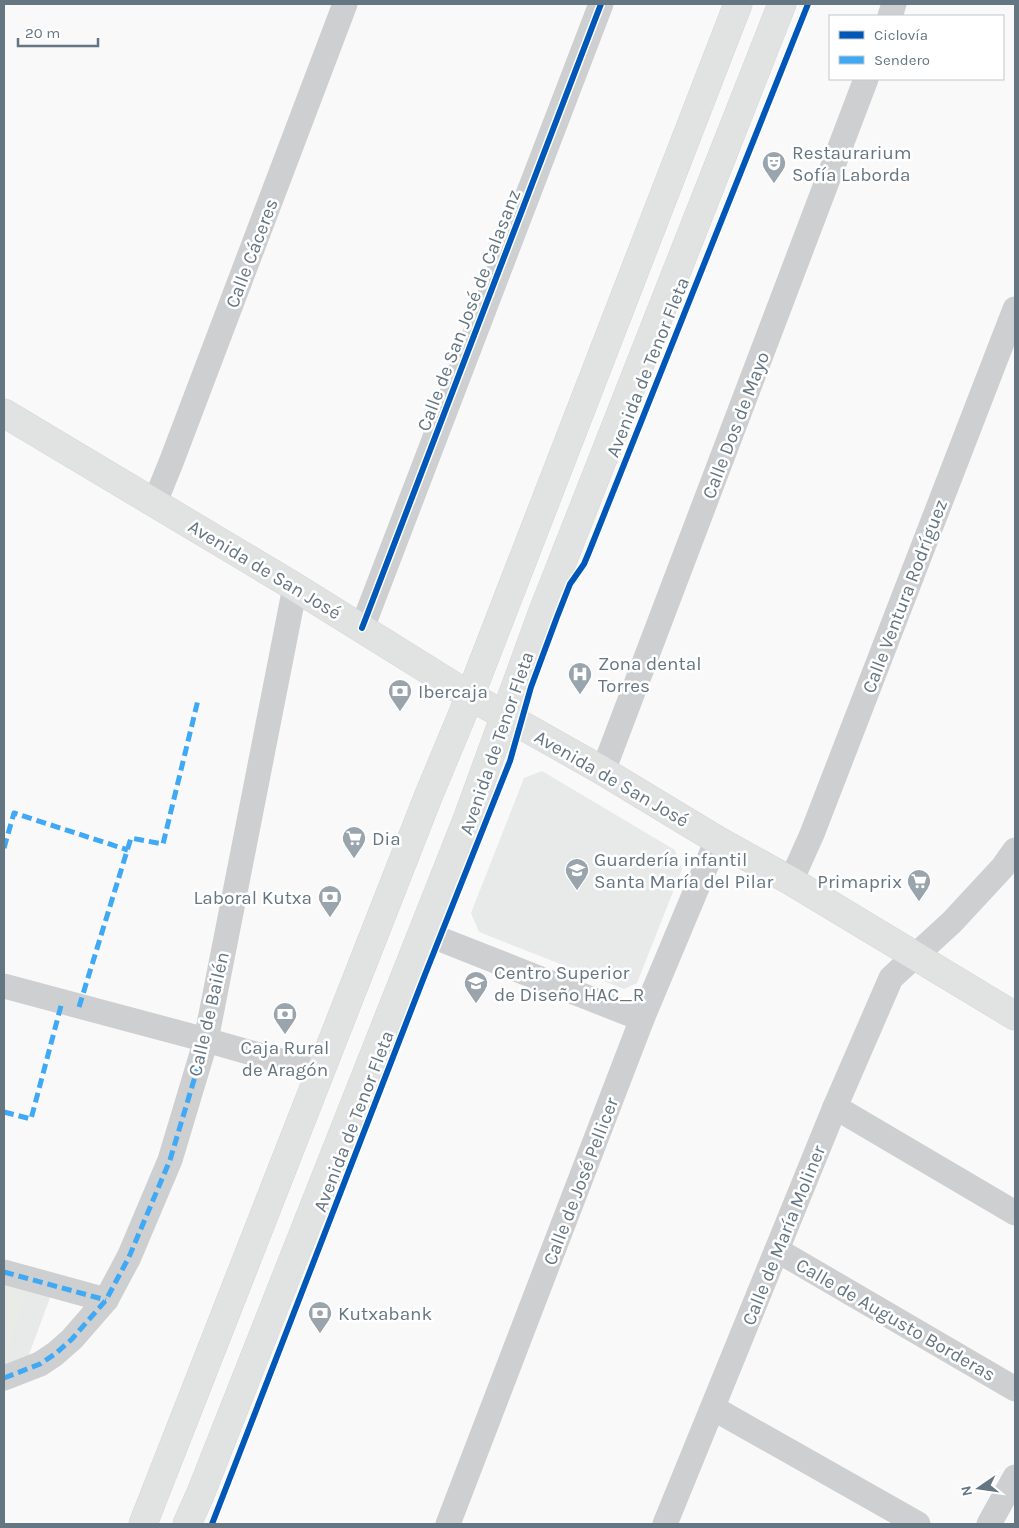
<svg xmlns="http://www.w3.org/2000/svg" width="1019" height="1528" viewBox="0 0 1019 1528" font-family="Karla,sans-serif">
	<rect width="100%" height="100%" fill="#f9f9f9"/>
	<g fill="#e8e9e9">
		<path d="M 542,771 L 675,850 L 682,869 L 637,983 L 624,989 L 479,932 L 471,913 L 524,778 Z"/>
		<path d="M 4,1282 L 51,1295 L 27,1360 L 4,1369 Z"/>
	</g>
	<path fill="#e8ebe6" d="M 4,1285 L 27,1291 L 4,1360 Z"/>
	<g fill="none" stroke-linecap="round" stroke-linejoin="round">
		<g stroke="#d5d6d7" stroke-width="29">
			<g id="secondary">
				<path d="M 4,413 L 295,587 L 470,696 L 603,771 L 717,840 L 791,881 L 1015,1016"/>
				<path d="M 143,1524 L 428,797 L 470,696 L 738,4"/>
				<path d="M 187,1524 L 200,1495 L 468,817 L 543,611 L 782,4"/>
			</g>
		</g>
		<g stroke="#cecfd0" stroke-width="25">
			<path d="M 890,16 L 894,4"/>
			<path d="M 155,502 L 172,460 L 345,4"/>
			<path d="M 362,628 L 601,4"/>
			<path d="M 603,771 L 866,79"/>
			<path d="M 791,881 L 812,834 L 1015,309"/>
			<path d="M 422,932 L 642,1019"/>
			<path d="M 4,986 L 206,1040 L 319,1072"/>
			<path d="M 835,1107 L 1015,1213"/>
			<path d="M 777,1250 L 1015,1389"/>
			<path d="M 4,1272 L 106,1300"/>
			<path d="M 4,1378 L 40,1364 L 55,1354 L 72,1339 L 106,1300 L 129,1257 L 170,1160 L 206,1040 L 295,587"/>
			<path d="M 713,1408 L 918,1524"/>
			<path d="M 448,1524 L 642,1019 L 717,840"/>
			<path d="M 665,1524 L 835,1107 L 891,978 L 952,922 L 1003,867 L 1015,850"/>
			<path d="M 989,1524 L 1015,1477"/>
		</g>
		<use href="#secondary" stroke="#e1e2e2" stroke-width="28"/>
		<g stroke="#3fa9f5" stroke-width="5" stroke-dasharray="10 5" stroke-linecap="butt">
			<path d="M 4,848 L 14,813 L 128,850"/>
			<path d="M 79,1007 L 131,838 L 163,844 L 198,700"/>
			<path d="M 4,1112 L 31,1119 L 62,1002"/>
			<path d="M 4,1272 L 106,1300"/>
			<path d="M 4,1378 L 40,1364 L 55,1354 L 72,1339 L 106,1300 L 129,1257 L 170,1160 L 206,1040"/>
		</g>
		<g stroke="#fff" stroke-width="9">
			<g id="cycleway">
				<path d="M 362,628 L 601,4"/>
				<path d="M 212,1524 L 424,977 L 510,761 L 531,687 L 557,617 L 570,584 L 584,564 L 589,552 L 808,4"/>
			</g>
		</g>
		<use href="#cycleway" stroke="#0057b8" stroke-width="6"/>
	</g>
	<defs>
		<g id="theatre-pin" transform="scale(1.25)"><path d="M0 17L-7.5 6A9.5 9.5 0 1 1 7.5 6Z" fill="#99a4ac" stroke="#fff"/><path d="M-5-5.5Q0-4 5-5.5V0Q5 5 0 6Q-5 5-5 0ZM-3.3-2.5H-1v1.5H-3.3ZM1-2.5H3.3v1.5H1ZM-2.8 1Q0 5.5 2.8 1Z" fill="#fff"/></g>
		<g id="hospital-pin" transform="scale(1.25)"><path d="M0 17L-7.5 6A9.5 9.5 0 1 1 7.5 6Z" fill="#99a4ac" stroke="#fff"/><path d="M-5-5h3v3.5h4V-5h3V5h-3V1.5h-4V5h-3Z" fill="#fff"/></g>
		<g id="bank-pin" transform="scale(1.25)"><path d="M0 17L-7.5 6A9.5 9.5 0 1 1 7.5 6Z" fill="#99a4ac" stroke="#fff"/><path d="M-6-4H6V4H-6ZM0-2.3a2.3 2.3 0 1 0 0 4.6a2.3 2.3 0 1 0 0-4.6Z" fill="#fff"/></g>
		<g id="supermarket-pin" transform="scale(1.25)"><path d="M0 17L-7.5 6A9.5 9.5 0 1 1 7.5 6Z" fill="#99a4ac" stroke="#fff"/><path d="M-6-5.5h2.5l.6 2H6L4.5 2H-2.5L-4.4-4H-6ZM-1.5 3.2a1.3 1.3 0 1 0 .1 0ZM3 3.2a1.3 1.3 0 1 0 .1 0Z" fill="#fff"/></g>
		<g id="school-pin" transform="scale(1.25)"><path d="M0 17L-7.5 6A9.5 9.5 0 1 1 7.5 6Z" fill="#99a4ac" stroke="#fff"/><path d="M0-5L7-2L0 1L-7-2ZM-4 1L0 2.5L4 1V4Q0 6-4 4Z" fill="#fff"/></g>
		<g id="university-pin" transform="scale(1.25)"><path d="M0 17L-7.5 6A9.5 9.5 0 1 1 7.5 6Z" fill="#99a4ac" stroke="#fff"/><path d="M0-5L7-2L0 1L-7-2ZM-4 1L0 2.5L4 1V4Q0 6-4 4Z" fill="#fff"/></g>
	</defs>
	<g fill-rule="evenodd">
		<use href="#theatre-pin" x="774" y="163"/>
		<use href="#hospital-pin" x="580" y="674"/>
		<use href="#bank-pin" x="400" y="691"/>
		<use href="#supermarket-pin" x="354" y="838"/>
		<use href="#school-pin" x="577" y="870"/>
		<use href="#supermarket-pin" x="919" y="881"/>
		<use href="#bank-pin" x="330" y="897"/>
		<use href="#university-pin" x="476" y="983"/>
		<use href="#bank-pin" x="285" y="1014"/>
		<use href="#bank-pin" x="320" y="1313"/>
	</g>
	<g text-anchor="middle" stroke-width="5" stroke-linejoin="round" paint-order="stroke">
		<g font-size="19" fill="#657683" stroke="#fff" text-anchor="start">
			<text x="792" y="159">Restaurarium<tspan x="792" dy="22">Sofía Laborda</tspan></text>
			<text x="598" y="670">Zona dental<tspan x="598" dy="22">Torres</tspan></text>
			<text x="418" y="698">Ibercaja</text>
			<text x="372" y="845">Dia</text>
			<text x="594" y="866">Guardería infantil<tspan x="594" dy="22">Santa María del Pilar</tspan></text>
			<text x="902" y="888" text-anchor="end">Primaprix</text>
			<text x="312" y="904" text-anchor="end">Laboral Kutxa</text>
			<text x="494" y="979">Centro Superior<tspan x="494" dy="22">de Diseño HAC_R</tspan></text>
			<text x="285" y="1054" text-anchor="middle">Caja Rural<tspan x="285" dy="22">de Aragón</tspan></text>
			<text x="338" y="1320">Kutxabank</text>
		</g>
		<g font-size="19" fill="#657683" stroke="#fff">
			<text transform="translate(251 253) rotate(-69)" y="7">Calle Cáceres</text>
			<text transform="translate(468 310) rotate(-69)" y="7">Calle de San José de Calasanz</text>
			<text transform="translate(647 367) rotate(-68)" y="7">Avenida de Tenor Fleta</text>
			<text transform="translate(735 425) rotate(-69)" y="7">Calle Dos de Mayo</text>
			<text transform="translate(265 569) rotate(31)" y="7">Avenida de San José</text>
			<text transform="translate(904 596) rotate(-69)" y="7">Calle Ventura Rodríguez</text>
			<text transform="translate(496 743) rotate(-71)" y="7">Avenida de Tenor Fleta</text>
			<text transform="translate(612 778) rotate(30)" y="7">Avenida de San José</text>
			<text transform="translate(208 1014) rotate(-77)" y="7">Calle de Bailén</text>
			<text transform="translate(353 1121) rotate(-69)" y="7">Avenida de Tenor Fleta</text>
			<text transform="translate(580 1181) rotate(-69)" y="7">Calle de José Pellicer</text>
			<text transform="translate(783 1235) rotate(-68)" y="7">Calle de María Moliner</text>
			<text transform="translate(896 1319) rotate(30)" y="7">Calle de Augusto Borderas</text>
		</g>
	</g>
	<rect width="1019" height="1528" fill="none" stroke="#657683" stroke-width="10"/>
	<rect x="829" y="15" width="175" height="65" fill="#ffffff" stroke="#c1c8cd"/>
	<rect x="839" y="31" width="25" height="8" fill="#0057b8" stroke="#c1c8cd"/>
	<text x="874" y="40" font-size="15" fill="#657683">Ciclovía</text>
	<rect x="839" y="56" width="25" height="8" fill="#3fa9f5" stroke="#c1c8cd"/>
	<text x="874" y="65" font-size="15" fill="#657683">Sendero</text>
	<g transform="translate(979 1488) rotate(257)" stroke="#ffffff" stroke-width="4" paint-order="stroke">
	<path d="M0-4L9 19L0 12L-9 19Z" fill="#657683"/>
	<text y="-8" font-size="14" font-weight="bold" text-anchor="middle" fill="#657683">N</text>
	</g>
	<path d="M18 38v8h80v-8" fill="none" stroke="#657683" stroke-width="2.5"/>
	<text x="25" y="38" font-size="15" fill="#657683" stroke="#ffffff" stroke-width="4" paint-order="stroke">20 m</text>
</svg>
